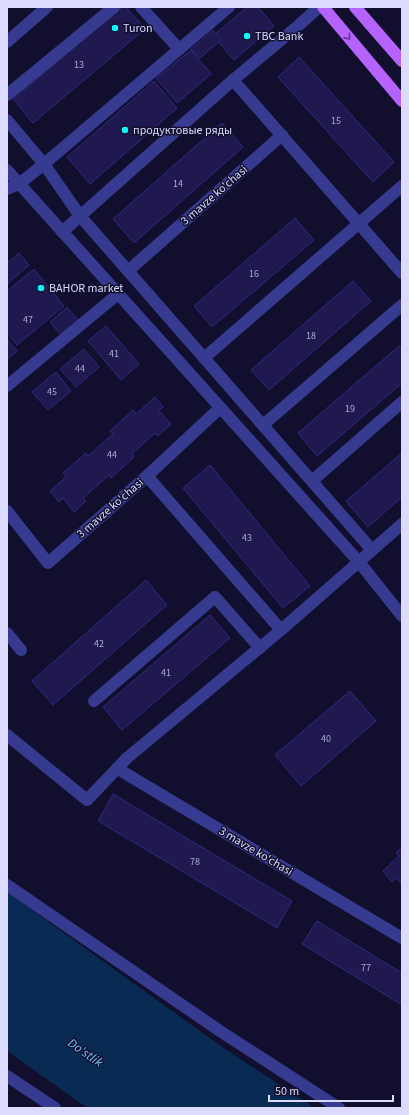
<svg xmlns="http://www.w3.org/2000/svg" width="409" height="1115" viewBox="0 0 409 1115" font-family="'Source Sans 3',sans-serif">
	<rect width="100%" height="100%" fill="#110f2d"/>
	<path fill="#082a53" d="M 7,892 L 225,1049 L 315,1108 L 87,1108 L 7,1051 Z"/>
	<g fill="#1f1950" stroke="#32297e">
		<path d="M 122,7 L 126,7 L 145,29 L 33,123 L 13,99 Z"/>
		<path d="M 247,7 L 258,7 L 274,26 L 234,60 L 213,36 Z"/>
		<path d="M 213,30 L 221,40 L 200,58 L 191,49 Z"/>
		<path d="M 191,50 L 211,74 L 177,103 L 156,78 Z"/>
		<path d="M 299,57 L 394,162 L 373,182 L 278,77 Z"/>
		<path d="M 154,81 L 177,108 L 90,184 L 67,157 Z"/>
		<path d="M 222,123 L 243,147 L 134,243 L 113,219 Z"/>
		<path d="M 295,218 L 314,240 L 212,327 L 194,306 Z"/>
		<path d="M 19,253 L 29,265 L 7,284 L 7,263 Z"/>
		<path d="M 34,269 L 64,306 L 17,345 L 7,333 L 7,291 Z"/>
		<path d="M 353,281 L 371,301 L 269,390 L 251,370 Z"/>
		<path d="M 67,307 L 78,320 L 61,335 L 50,322 Z"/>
		<path d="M 106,326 L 139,364 L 121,380 L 88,341 Z"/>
		<path d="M 7,339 L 17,351 L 7,360 Z"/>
		<path d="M 399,346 L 402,349 L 402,383 L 317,456 L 298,433 Z"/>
		<path d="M 84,349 L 99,367 L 76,387 L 60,369 Z"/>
		<path d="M 56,372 L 71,391 L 48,410 L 32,392 Z"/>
		<path d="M 155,397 L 163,407 L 159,411 L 171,424 L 158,436 L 155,433 L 132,454 L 134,457 L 111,478 L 109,475 L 83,498 L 86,501 L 74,512 L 63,498 L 59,502 L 50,491 L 66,477 L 63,473 L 86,453 L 88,456 L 113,434 L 110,431 L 133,410 L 136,414 Z"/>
		<path d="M 402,453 L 402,497 L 368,527 L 346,501 Z"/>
		<path d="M 210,465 L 310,586 L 283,608 L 183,488 Z"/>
		<path d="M 146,580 L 167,605 L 53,705 L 32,681 Z"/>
		<path d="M 210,615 L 230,638 L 122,730 L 103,707 Z"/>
		<path d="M 350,691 L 376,721 L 301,786 L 275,755 Z"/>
		<path d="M 113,794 L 292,901 L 277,928 L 98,821 Z"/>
		<path d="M 402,847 L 402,885 L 396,878 L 392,882 L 383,871 L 399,856 L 396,853 Z"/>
		<path d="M 317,921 L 402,973 L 402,1005 L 302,944 Z"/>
	</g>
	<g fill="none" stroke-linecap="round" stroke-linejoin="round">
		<g stroke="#363b90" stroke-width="12">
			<path d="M 141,7 L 179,49"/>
			<path d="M 7,42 L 47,7"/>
			<path d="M 233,80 L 402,273"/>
			<path d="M 7,95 L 114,7"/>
			<path d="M 7,120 L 44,164 L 80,216 L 372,550"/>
			<path d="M 7,170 L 359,562 L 402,616"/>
			<path d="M 7,189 L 19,184 L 44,164 L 229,7"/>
			<path d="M 62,232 L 233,80 L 299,25 L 319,7"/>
			<path d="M 128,271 L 282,135"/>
			<path d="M 204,358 L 402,186"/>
			<path d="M 7,386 L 118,294"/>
			<path d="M 263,425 L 402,305"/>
			<path d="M 147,476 L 281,630"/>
			<path d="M 312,481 L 402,402"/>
			<path d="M 7,511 L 48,563 L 147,476 L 220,408"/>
			<path d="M 7,633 L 21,650"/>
			<path d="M 94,701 L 215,597 L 260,648"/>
			<path d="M 7,735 L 87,800 L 127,758 L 281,630 L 402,524"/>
			<path d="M 117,768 L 128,775 L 402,938"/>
			<path d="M 7,885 L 220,1031 L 339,1108"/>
			<path d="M 7,1076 L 55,1108"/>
		</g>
		<g stroke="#b662ff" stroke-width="12">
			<path d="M 323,7 L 402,101"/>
			<path d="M 355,7 L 402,61"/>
		</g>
	</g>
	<defs><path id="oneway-chevron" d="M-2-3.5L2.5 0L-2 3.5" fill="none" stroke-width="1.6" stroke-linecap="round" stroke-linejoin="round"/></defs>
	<use stroke="#5b348c" href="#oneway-chevron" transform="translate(348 37) rotate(50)"/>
	<g fill="#07fdff" stroke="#110f2d" stroke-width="1.5">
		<circle cx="115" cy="28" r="4"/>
		<circle cx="247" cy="36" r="4"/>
		<circle cx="125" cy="130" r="4"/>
		<circle cx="41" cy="288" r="4"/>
	</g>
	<g text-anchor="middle" stroke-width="3" stroke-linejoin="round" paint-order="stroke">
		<g font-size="10" fill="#adaad3">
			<text x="79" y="68">13</text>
			<text x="336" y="124">15</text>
			<text x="178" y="187">14</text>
			<text x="254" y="277">16</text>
			<text x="28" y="323">47</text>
			<text x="311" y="339">18</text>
			<text x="114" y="357">41</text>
			<text x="80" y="372">44</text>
			<text x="52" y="395">45</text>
			<text x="350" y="412">19</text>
			<text x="112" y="458">44</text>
			<text x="247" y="541">43</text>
			<text x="99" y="647">42</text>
			<text x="166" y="676">41</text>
			<text x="326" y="742">40</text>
			<text x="195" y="865">78</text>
			<text x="366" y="971">77</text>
		</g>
		<g font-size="12" fill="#dcdbff" stroke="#110f2d" text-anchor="start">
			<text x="123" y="32">Turon</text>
			<text x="255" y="40">TBC Bank</text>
			<text x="133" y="134">продуктовые ряды</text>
			<text x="49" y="292">BAHOR market</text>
		</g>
		<g font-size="12" fill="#dcdbff" stroke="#110f2d">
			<text transform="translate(214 195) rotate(-41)" y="4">3 mavze ko'chasi</text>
			<text transform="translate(110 508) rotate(-41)" y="4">3 mavze ko'chasi</text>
			<text transform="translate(256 851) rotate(31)" y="4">3 mavze ko'chasi</text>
		</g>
		<g font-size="13" font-style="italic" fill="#69c8ff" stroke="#110f2d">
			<text transform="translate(86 1052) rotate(35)" y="5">Do'stlik</text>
		</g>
	</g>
	<rect width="409" height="1115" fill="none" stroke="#dcdbff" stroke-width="16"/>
	<path d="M269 1095v6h124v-6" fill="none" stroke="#dcdbff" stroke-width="2"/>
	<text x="275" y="1095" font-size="12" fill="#dcdbff" stroke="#110f2d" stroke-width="3" paint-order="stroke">50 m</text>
</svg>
